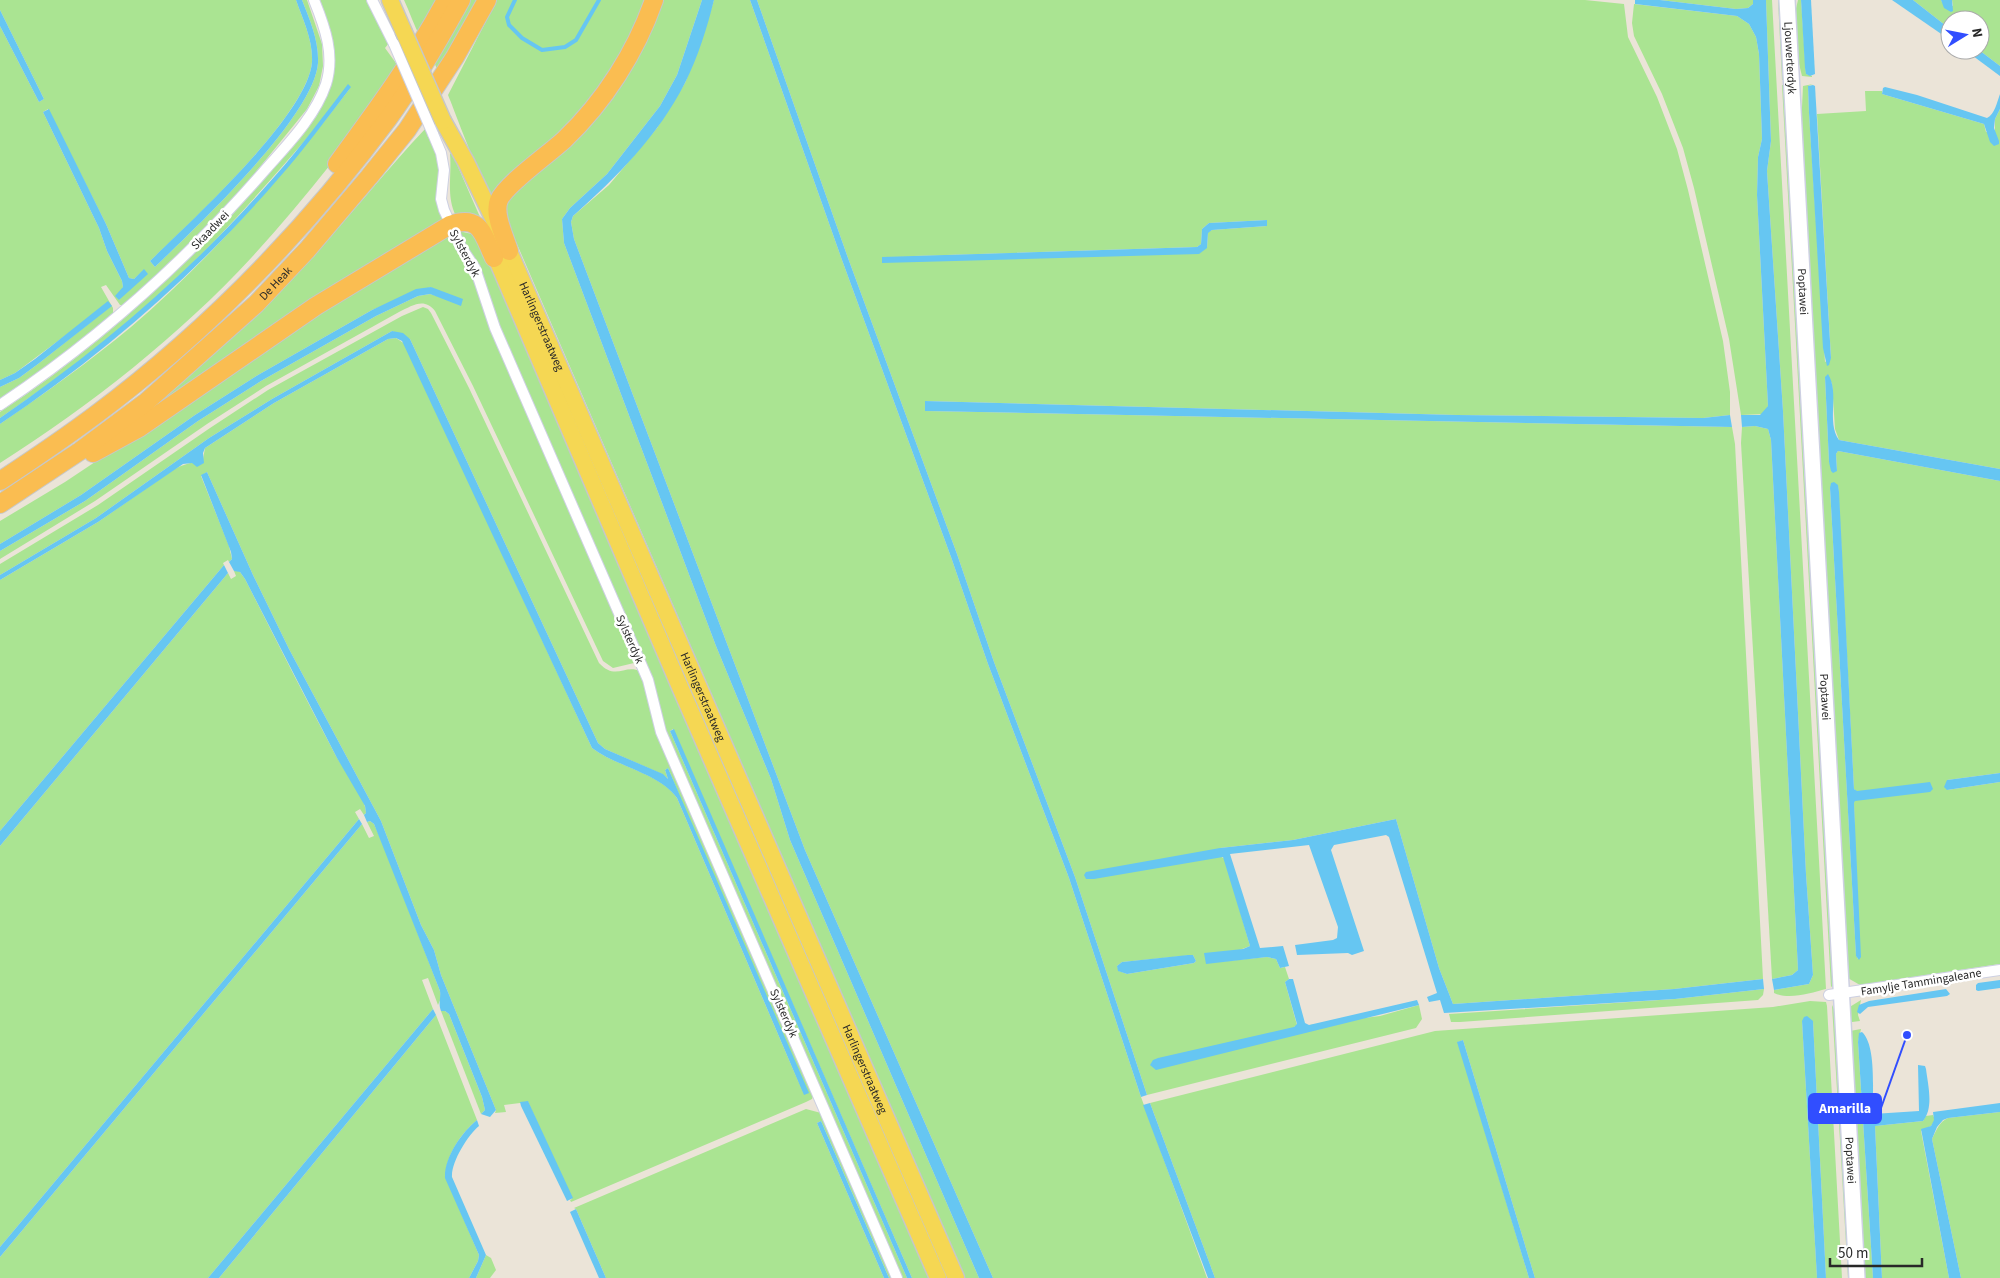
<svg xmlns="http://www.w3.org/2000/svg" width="2000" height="1278" viewBox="0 0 2000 1278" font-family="'Source Sans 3',sans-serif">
	<rect width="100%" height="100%" fill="#ebe4d8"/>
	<g fill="#aae492" fill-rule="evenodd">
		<path d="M 0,0 L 296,0 C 303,20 313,40 312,62 C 308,114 190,223 150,261 L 155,267 C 196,227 314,117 318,63 C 319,41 310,20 302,0 L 307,0 L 322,44 L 323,66 L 319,86 L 307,109 L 242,189 L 175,258 L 124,305 L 120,305 L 106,285 L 101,287 L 113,308 L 113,314 L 37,374 L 0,400 L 0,387 L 19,378 L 38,364 L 111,306 L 70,332 L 15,373 L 0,380 L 0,26 L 39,102 L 44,99 L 0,10 ZM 48,109 L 106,224 L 129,278 L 134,279 L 144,270 L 119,300 L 123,287 L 122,281 L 107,251 L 99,228 L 43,112 Z"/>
		<path d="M 320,0 L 366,0 L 389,43 L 385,48 L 401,70 C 355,135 306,198 252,257 C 179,336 91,405 0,463 L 0,424 C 45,393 89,362 131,327 C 214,256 285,173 351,87 C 280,169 211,253 127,323 C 87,357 44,388 0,418 L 0,412 C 101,346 190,264 269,174 C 292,148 321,119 331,84 C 340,52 331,30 320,0 Z"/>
		<path d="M 404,0 L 441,0 L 420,37 C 414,25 410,13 404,0 Z"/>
		<path d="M 469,0 L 478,0 L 437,69 L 434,62 Z"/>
		<path d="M 497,0 L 651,0 L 634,40 L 582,115 L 493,195 C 481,185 456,114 448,95 Z"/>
		<path d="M 657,0 L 702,0 L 677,75 L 660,106 L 607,174 L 570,208 L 562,219 L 564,243 L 716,646 L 771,779 L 790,840 L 979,1278 L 964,1278 L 507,221 L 505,209 L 507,201 L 561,147 Z"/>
		<path d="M 714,0 L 750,0 L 842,260 L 951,557 L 988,664 L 1069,878 L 1141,1097 L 1207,1278 L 993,1278 L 805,850 L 574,239 L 571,222 L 573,216 L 609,185 L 657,128 L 685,83 L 700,45 Z"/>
		<path d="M 757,0 L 1585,0 L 1624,4 L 1628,37 L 1657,97 L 1677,149 L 1688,190 L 1723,341 L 1730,392 L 1730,415 L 1703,418 L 1457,415 L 925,401 L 925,411 L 1732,427 L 1735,444 L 1763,979 L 1674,989 L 1453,1004 L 1439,968 L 1396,819 L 1293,840 L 1220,848 L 1220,856 L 1225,859 L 1250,946 L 1206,963 L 1267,957 L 1276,959 L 1280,968 L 1285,967 L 1289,979 L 1285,982 L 1297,1025 L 1294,1027 L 1380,1016 L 1419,1005 L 1422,1019 L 1416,1028 L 1147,1095 L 1075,877 L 994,662 L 957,554 L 848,258 ZM 1267,220 L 1267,226 L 1212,230 L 1208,232 L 1207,248 L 882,257 L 1197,247 L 1201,244 L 1202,229 L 1209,223 ZM 1193,955 L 1196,961 L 1194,963 L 1127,974 L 1119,971 L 1117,966 L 1122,962 Z"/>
		<path d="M 1660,0 L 1753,0 L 1753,4 L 1748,8 L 1736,9 Z"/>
		<path d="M 1766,0 L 1772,0 L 1826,989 C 1811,993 1789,1000 1774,993 L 1774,990 L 1809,984 L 1813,975 L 1806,874 L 1783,411 L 1767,171 L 1771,141 Z"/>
		<path d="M 1778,0 L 1781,0 L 1785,80 L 1782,80 Z"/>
		<path d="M 1798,0 L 1801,0 L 1806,74 L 1812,76 L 1812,77 L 1802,76 L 1797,56 L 1794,17 Z"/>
		<path d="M 1913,0 L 1941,0 L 1942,2 L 1953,6 L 1952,0 L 2000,0 L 2000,66 L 1979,50 L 1980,50 L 1980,20 L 1950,20 L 1950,29 Z"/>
		<path d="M 1634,4 L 1737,16 L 1749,24 L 1756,37 L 1759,54 L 1762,139 L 1758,157 L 1757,195 L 1768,406 L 1766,414 L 1741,415 L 1729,339 L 1694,188 L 1683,148 L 1662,94 L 1634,36 L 1632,23 Z"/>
		<path d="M 1813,84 L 1808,86 L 1809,113 L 1825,362 L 1831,358 L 1817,114 L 1866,111 L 1865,91 L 1882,91 L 1882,94 L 1984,124 L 1986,132 L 1995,133 L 1995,119 L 2000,109 L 2000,469 L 1839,440 L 1835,429 L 1832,383 L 1825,377 L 1829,462 L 1837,471 L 1836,454 L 1838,451 L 2000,481 L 2000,773 L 1947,780 L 1947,790 L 2000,782 L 2000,964 L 1860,985 L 1846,977 L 1800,114 L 1802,107 L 1803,86 ZM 1838,485 L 1854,789 L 1856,791 L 1854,803 L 1858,959 L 1856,955 L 1830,488 Z"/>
		<path d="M 1782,85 L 1785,85 L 1835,984 L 1831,987 Z"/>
		<path d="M 426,128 L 438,154 L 445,223 L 135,422 C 198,370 258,316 313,256 C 352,214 387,169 426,128 Z"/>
		<path d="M 452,153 L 480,217 L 479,217 L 469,213 L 456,216 C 446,196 452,176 450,154 Z"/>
		<path d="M 458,231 L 472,234 L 482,246 L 930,1278 L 912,1278 L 673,729 L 670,731 L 907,1278 L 901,1278 L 665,731 L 653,679 L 499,326 L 479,266 L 465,245 Z"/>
		<path d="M 449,233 L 457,249 L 471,270 L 634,663 L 613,668 L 603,661 L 473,386 L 435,311 C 424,297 412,306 399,312 L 266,386 L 207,424 L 95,501 L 0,559 L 0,551 L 85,501 L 198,421 L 261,381 L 376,316 L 418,296 L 430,294 L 440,297 L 431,287 L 372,310 L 258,375 L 195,415 L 81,495 L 0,544 L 0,521 L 65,482 L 158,420 L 280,334 Z"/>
		<path d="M 423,307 L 428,309 L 431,313 L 469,388 L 599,663 C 616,681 624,664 640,671 L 814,1094 L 812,1099 L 806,1102 L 571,1202 L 570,1200 L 572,1199 L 528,1102 L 504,1105 L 506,1112 L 495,1113 L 496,1110 L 441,975 L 434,950 L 421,925 L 381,821 L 289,649 L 253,575 L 207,472 L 201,476 L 229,546 L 232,559 L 229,562 L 228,560 L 223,563 L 224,565 L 0,831 L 0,580 L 98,522 L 173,470 C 183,464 192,463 203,459 L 205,448 L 274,403 L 388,339 L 396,338 L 405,344 L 592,748 C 617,767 660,773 677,798 L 804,1095 L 668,768 L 665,770 L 668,779 L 662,774 L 605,749 L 598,743 L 410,339 L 392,331 L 272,399 L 209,438 L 96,518 L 0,575 L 0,564 L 98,505 L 210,428 L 268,390 L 402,316 Z"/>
		<path d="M 1755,426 L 1768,429 L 1771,440 L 1798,970 L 1792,975 L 1772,979 L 1741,443 L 1742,427 Z"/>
		<path d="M 237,570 L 240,572 L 245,579 C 275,638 305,697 336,756 C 344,770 366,797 366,813 L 364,815 L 360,809 L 355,812 L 359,819 L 0,1247 L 0,846 L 228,573 L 231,579 L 236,576 L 234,571 Z"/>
		<path d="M 370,821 L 374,824 L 385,849 L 440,991 L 441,998 L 438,1005 L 428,978 L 422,980 L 433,1009 L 208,1278 L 0,1278 L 0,1257 L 362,824 L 369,838 L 374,836 L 367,822 Z"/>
		<path d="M 1764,989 L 1763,995 L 1758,1000 L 1460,1022 L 1451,1022 L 1449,1014 L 1675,999 Z"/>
		<path d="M 1861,1000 L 1858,1015 L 1860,1021 L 1852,1022 L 1848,1020 L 1848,1008 Z"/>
		<path d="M 1810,1001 L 1826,1002 L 1827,1006 L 1842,1278 L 1826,1278 L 1813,1021 L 1802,1021 L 1817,1278 L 1535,1278 L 1463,1040 L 1458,1042 L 1529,1278 L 1215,1278 L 1150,1103 L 1435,1031 L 1773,1007 Z"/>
		<path d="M 1832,1005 L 1837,1015 L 1850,1278 L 1848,1278 Z"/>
		<path d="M 441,1011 L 445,1011 L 449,1014 L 482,1097 L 485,1110 L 481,1114 Z"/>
		<path d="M 436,1015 L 477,1120 C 461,1133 444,1158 446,1178 L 479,1255 L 478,1261 L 469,1278 L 219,1278 Z"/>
		<path d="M 1861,1029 L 1858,1042 L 1873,1278 L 1863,1278 L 1850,1031 Z"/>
		<path d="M 806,1109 L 821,1113 L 894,1278 L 889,1278 L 821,1121 L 817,1123 L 884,1278 L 606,1278 L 576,1209 L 574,1208 Z"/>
		<path d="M 2000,1112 L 2000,1278 L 1961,1278 L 1932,1139 C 1936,1131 1939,1122 1948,1118 Z"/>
		<path d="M 1933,1115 L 1935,1120 L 1931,1126 L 1921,1131 L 1949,1278 L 1882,1278 L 1875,1126 L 1923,1121 L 1926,1116 Z"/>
		<path d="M 486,1255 L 491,1258 L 496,1270 L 490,1278 L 476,1278 Z"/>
	</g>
	<g fill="#66c6f2">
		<path d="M 296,0 L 302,0 C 310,20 319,41 318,63 C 314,117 196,227 155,267 L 150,261 C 189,223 308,115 312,62 C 313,40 303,20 296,0 Z"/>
		<path d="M 702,0 L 714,0 C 707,28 698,57 685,83 C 658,136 617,177 573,216 L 571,222 L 574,239 L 805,850 L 993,1278 L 979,1278 L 790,840 L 771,779 L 716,646 L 564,243 L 562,219 L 570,208 L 607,174 L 660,106 L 677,75 Z"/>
		<path d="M 750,0 L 757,0 L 848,258 L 957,554 L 994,662 L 1075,877 L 1147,1095 L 1141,1097 L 1069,878 L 988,664 L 951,557 L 842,260 Z"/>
		<path d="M 1635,0 L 1660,0 L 1736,9 L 1748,8 L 1753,4 L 1753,0 L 1766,0 L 1771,141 L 1767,171 L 1783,411 L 1806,874 L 1813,975 L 1809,984 L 1774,990 L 1772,979 L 1792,975 L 1798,970 L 1771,440 L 1768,429 L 1755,426 L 1742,427 L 1741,415 L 1760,415 L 1768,406 L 1757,195 L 1758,157 L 1762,139 L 1759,54 L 1756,37 L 1749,24 L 1737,16 L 1635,4 Z"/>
		<path d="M 1801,0 L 1811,0 L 1815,74 L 1810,76 L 1806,74 L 1805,68 Z"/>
		<path d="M 1892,0 L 1913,0 L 1950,29 L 1950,40 Z"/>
		<path d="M 1941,0 L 1952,0 L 1953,11 L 1951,12 L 1944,8 Z"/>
		<path d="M 0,10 L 44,99 L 39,102 L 0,26 Z"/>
		<path d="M 1965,50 L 1979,50 L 2000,66 L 2000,76 Z"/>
		<path d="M 348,84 L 351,87 C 327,118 304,150 278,179 C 197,273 103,355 0,424 L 0,418 C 103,347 192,271 275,176 C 301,147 324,115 348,84 Z"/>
		<path d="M 1813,85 L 1815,86 L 1831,358 L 1829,365 L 1827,366 L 1823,348 L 1809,113 L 1808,86 Z"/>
		<path d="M 1885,87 L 1917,95 L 1987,118 C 1995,114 1997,102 2000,94 L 2000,109 L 1995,119 L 1994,128 L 1999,141 L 1999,144 L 1994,146 L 1990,142 L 1984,124 L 1882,94 L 1883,88 Z"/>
		<path d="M 49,109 L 106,224 L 129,278 L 134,279 L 144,269 L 148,274 L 119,300 L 115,296 L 123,287 L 122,281 L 107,251 L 99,228 L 43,112 Z"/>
		<path d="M 1267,220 L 1267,226 L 1212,230 L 1208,233 L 1207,248 L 1199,254 L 882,263 L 882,257 L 1197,247 L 1201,244 L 1202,229 L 1209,223 Z"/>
		<path d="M 431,287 L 463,299 L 461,306 L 430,294 L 418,296 L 376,316 L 261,381 L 198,421 L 85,501 L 0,551 L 0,544 L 81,495 L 195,415 L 258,375 L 372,310 L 416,289 Z"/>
		<path d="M 108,301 L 112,306 L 38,364 L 19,378 L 0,387 L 0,380 L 15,373 L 35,359 Z"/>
		<path d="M 392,331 L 403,333 L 410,339 L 598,743 L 605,749 L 663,774 L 668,779 L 665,770 L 668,768 L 809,1093 L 804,1095 L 677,798 C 659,773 617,767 592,748 L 402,341 L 396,338 L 388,339 L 274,403 L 205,448 L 203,453 L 204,463 L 197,467 L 192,463 L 183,464 L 98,522 L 0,580 L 0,575 L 96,518 L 209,438 L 272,399 Z"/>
		<path d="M 1828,374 C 1840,393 1826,422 1839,440 L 2000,469 L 2000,481 L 1838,451 L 1836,454 L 1837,471 L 1833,473 L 1831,471 L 1829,462 L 1825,377 Z"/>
		<path d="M 925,401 L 1457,415 L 1703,418 L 1730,415 L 1732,427 L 925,411 Z"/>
		<path d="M 207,472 L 253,575 L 289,649 L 381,821 L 421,925 L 434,950 L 441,975 L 496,1110 L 490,1117 L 481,1114 L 485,1110 L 482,1097 L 449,1014 L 445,1011 L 441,1011 C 438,1004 441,999 440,991 L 374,824 L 370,821 L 367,822 L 364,815 L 366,813 L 365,806 L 337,758 L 245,579 L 240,572 L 234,571 L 229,562 L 232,559 L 231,552 L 201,475 Z"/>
		<path d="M 1834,482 L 1838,485 L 1839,492 L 1854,789 L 1857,791 L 1930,782 L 1933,789 L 1930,792 L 1855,801 L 1854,803 L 1861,957 L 1859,960 L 1856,956 L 1830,488 L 1831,483 Z"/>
		<path d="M 224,565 L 228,573 L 0,846 L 0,831 Z"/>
		<path d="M 674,729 L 912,1278 L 907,1278 L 670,731 Z"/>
		<path d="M 2000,773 L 2000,782 L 1947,790 L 1944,787 L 1947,780 Z"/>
		<path d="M 359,819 L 362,824 L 0,1257 L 0,1247 Z"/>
		<path d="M 1396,819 L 1439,968 L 1453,1004 L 1674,989 L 1763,979 L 1764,989 L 1675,999 L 1444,1013 L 1440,1000 L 1429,1002 L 1427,997 L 1437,993 L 1389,837 L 1386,835 L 1334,845 L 1331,850 L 1364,951 L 1352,955 L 1348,953 L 1297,955 L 1295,945 L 1333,940 L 1337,938 L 1338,927 L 1309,845 L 1230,854 L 1260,948 L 1283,946 L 1289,966 L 1280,968 L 1276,959 L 1267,957 L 1206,964 L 1204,953 L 1243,949 L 1250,946 L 1223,857 L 1094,879 L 1086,879 L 1084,875 L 1086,872 L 1220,848 L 1293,840 Z"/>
		<path d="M 1188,955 L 1193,955 L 1196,961 L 1194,963 L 1127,974 L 1118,971 L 1117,966 L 1122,962 Z"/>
		<path d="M 1289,979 L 1293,979 L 1305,1023 L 1309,1025 L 1417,1000 L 1419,1005 L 1156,1070 L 1150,1065 L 1153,1060 L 1158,1058 L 1294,1027 L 1297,1024 L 1285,982 Z"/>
		<path d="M 2000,980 L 2000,988 L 1978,991 L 1976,990 L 1976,985 L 1978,983 Z"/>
		<path d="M 1946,989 L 1950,994 L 1947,996 L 1868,1007 L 1860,1014 L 1857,1012 L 1859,1005 L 1869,1001 Z"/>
		<path d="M 433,1009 L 436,1015 L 219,1278 L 208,1278 Z"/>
		<path d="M 1807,1016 L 1813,1021 L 1826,1278 L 1817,1278 L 1802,1021 L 1804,1017 Z"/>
		<path d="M 1862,1032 C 1877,1046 1872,1093 1873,1114 L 1919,1111 L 1918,1065 L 1925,1066 L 1926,1069 C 1928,1085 1934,1108 1923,1121 L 1875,1126 L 1882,1278 L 1873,1278 L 1858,1042 L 1859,1033 Z"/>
		<path d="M 1463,1040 L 1535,1278 L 1529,1278 L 1457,1042 Z"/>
		<path d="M 528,1101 L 573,1198 L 567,1201 L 521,1106 L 520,1102 Z"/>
		<path d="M 1150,1103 L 1215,1278 L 1208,1278 L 1143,1105 Z"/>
		<path d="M 2000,1103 L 2000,1112 L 1948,1118 L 1943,1120 L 1937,1127 L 1932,1139 L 1961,1278 L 1949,1278 L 1921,1129 L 1931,1126 L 1934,1120 L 1933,1112 Z"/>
		<path d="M 477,1120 L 479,1126 C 468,1135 451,1162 452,1177 L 486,1255 L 476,1278 L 469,1278 L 478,1261 L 479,1255 L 445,1178 C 444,1158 461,1133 477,1120 Z"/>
		<path d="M 821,1121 L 889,1278 L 884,1278 L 817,1123 Z"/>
		<path d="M 576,1209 L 606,1278 L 599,1278 L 570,1212 Z"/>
	</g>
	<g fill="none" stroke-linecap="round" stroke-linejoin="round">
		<path stroke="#66c6f2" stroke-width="4" d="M 515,0 L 507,17 L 509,25 L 522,38 L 542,50 L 565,47 L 576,40 L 599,0"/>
		<g stroke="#cdd0e2" stroke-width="12">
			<g id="minor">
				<path d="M 372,0 L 394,44"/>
				<path d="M 433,134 L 441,153 L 444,170 L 441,199 L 444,210 L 461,247 L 475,268 L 495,328 L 648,680 L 661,732 L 897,1278"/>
				<path d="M 0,405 C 99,339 187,260 265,170 C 287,145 315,117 326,84 C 335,55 325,27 314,0"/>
				<path d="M 1829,995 L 2000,970"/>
			</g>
		</g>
		<g stroke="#cdd0e2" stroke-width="18">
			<g id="secondary">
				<path id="s1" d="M 1787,0 L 1857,1278"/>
			</g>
		</g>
		<g stroke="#c7c7c7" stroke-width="19">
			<g id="primary">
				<path d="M 390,0 L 403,30"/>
				<path id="s2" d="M 443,121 L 466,162 L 509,251 L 956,1278"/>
				<path d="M 491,246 L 680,687 L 938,1278"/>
			</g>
		</g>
		<g stroke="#c7c7c7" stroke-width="20">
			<g id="trunk">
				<path d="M 337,164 C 376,111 415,58 446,0"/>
				<path d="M 509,251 C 505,237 493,214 499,200 C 506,184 549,154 564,140 C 604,102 636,52 654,0"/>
				<path d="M 93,453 L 139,428 L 316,306 L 450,225 C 481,214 483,235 494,258"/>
				<path d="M 0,481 C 32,460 63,439 94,416 C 205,333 305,231 388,119 C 415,82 439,40 461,0"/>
				<path id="s3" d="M 0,504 L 80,451 L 146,402 L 256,304 L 307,250 L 369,177 L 407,130 L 455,57 L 487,0"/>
			</g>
		</g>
		<use href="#minor" stroke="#fff" stroke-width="10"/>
		<use href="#secondary" stroke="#fff" stroke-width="15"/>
		<use href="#primary" stroke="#f5d753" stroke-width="16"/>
		<use href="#trunk" stroke="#fabd51" stroke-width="18"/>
		<g stroke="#cdd0e2" stroke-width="12" stroke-linecap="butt">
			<path id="minor-bridge" d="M 394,44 L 433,134"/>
		</g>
		<g stroke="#c7c7c7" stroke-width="19" stroke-linecap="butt">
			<path id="primary-bridge" d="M 403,30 L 443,121"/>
		</g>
		<use href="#minor-bridge" stroke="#fff" stroke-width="10"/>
		<use href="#primary-bridge" stroke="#f5d753" stroke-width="16"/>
	</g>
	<g text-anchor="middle" stroke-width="5" stroke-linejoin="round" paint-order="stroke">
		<g font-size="12" fill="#282828" stroke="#fff">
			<text dy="4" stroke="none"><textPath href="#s1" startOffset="58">Ljouwerterdyk</textPath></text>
			<text transform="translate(210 230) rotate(-46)" y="4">Skaadwei</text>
			<text transform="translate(465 253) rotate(62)" y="4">Sylsterdyk</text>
			<text dy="4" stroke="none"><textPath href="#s3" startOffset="354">De Heak</textPath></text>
			<text dy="4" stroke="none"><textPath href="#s1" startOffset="292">Poptawei</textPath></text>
			<text dy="4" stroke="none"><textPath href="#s2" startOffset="228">Harlingerstraatweg</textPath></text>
			<text transform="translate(630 639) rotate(66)" y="4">Sylsterdyk</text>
			<text dy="4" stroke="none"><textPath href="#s1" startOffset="698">Poptawei</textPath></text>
			<text dy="4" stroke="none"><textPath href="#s2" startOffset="632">Harlingerstraatweg</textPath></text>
			<text transform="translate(1921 982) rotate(-9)" y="4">Famylje Tammingaleane</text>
			<text transform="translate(784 1013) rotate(66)" y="4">Sylsterdyk</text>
			<text dy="4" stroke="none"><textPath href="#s2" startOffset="1038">Harlingerstraatweg</textPath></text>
			<text dy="4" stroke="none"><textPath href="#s1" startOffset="1162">Poptawei</textPath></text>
		</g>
	</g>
	<path fill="none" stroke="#314eff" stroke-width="2" d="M1907 1035L1881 1108"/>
	<circle fill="#314eff" stroke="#fff" stroke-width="2" cx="1907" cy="1035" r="5"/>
	<rect fill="#314eff" stroke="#314eff" stroke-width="2" x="1809" y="1094" width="72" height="29" rx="5"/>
	<g font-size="14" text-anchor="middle" font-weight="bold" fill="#fff">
		<text x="1845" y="1113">Amarilla</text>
	</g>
	<g transform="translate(1965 35) rotate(80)"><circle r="24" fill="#ffffff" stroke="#a9a9a9"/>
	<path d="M0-4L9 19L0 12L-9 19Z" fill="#314eff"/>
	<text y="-8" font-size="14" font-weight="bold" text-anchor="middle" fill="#282828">N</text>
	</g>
	<path d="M1830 1258v8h92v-8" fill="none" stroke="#282828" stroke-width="2.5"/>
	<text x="1838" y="1258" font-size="15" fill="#282828" stroke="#ffffff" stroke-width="4" paint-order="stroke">50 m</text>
</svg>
